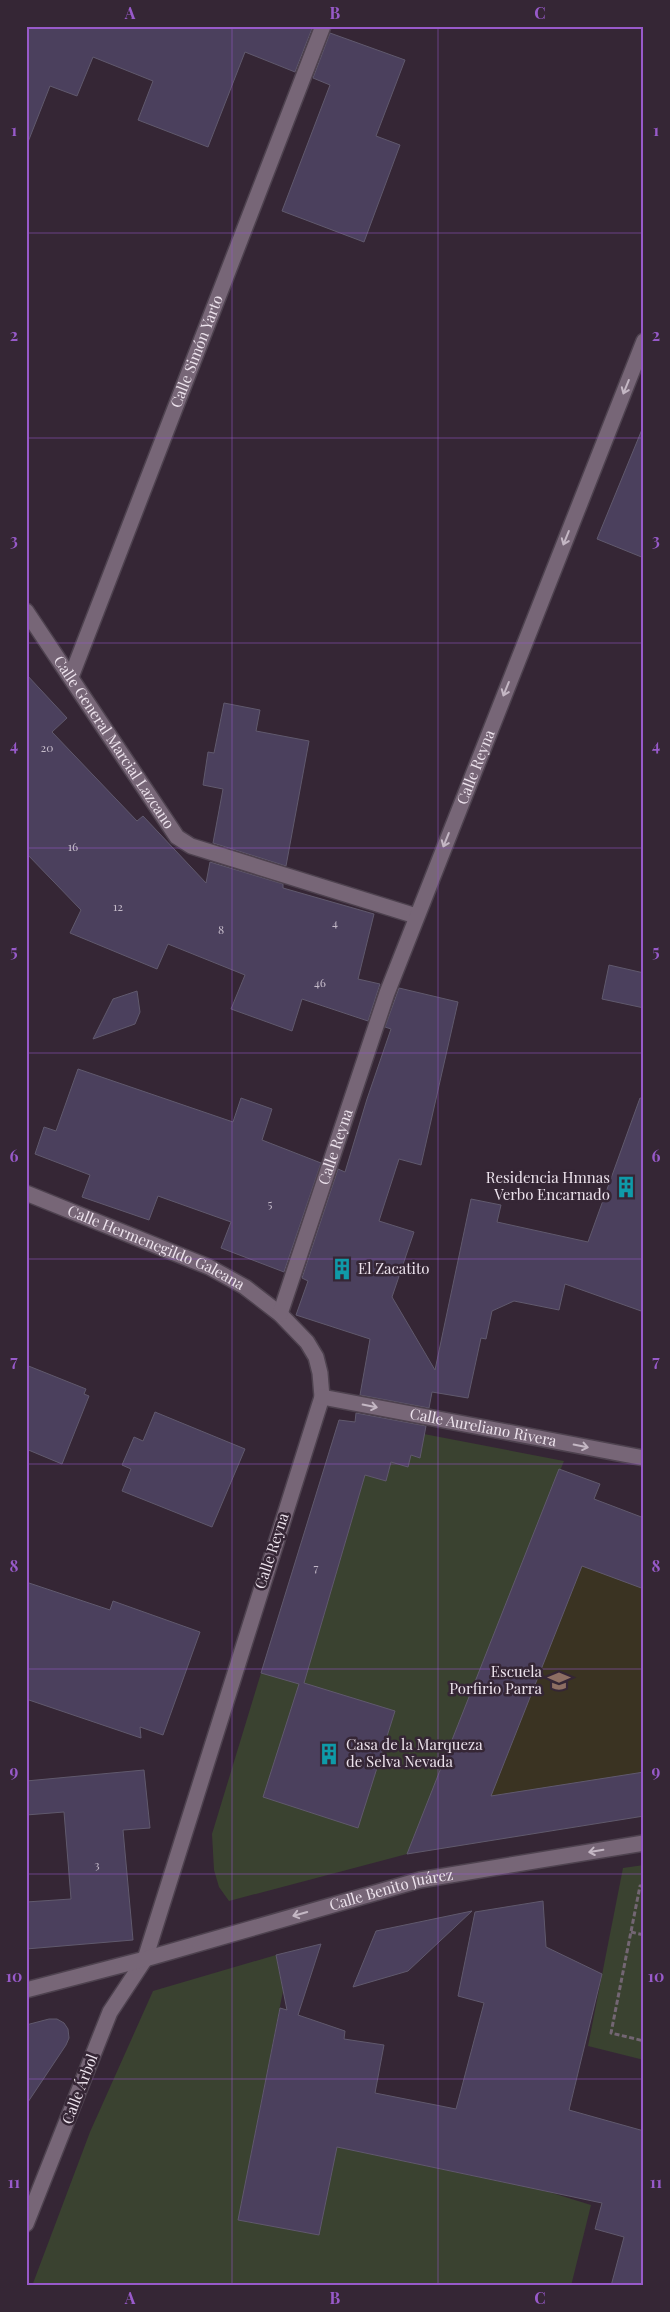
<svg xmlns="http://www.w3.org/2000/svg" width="670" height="2312" viewBox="0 0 670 2312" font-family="'Playfair Display',serif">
	<rect width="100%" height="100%" fill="#352635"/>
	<path fill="#3a3322" d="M 559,1469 L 600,1484 L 594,1500 L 644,1518 L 644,1816 L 407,1854 Z"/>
	<g fill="#3a4230">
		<path d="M 424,1434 L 564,1461 L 407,1854 L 229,1901 L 219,1887 L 214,1870 L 212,1834 L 261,1673 L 310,1662 L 365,1475 L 386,1481 L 391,1462 L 408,1467 L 411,1455 L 419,1458 Z"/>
		<path d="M 644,1865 L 644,2060 L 588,2046 L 623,1868 Z"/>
		<path d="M 276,1955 L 283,1991 L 238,2220 L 319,2235 L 337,2147 L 549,2192 L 591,2205 L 571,2286 L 32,2286 L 90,2132 L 153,1991 Z"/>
	</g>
	<g fill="#4b405d" stroke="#60596d">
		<path d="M 26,26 L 313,26 L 295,72 L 245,52 L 208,147 L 138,120 L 153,81 L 93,57 L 77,96 L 50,86 L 28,142 L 26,142 Z"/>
		<path d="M 330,33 L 405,60 L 376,136 L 400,145 L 364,242 L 282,211 L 330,85 L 313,78 Z"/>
		<path d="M 643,427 L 644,427 L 644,558 L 597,539 Z"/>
		<path d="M 26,674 L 67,718 L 52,732 L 137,821 L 143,816 L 206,883 L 210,862 L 283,884 L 283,888 L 374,914 L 358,979 L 380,984 L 368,1021 L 302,999 L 292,1031 L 231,1009 L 245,975 L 168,944 L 157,969 L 70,933 L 81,910 L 26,853 Z"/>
		<path d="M 224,703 L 260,710 L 256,731 L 309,741 L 286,866 L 213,843 L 223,789 L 203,785 L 208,752 L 214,753 Z"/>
		<path d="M 609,965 L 644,973 L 644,1008 L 602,999 Z"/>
		<path d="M 399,988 L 458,1002 L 421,1165 L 399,1159 L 379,1221 L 414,1232 L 392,1297 L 435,1370 L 471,1199 L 501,1205 L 497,1222 L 588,1242 L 640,1098 L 644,1099 L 644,1312 L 565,1284 L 559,1310 L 514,1301 L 492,1311 L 486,1339 L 481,1338 L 468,1398 L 432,1392 L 429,1408 L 360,1395 L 370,1339 L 296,1315 L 308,1281 L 302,1278 L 338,1169 L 345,1172 L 367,1099 L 391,1029 L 385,1027 Z"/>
		<path d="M 137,991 L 140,1012 L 135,1024 L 93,1039 L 113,999 Z"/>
		<path d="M 78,1069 L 233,1122 L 241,1098 L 272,1109 L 262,1140 L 321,1163 L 284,1272 L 221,1248 L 231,1222 L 158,1196 L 149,1220 L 82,1197 L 90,1175 L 35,1154 L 44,1127 L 56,1131 Z"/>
		<path d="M 26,1365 L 86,1389 L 84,1394 L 89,1396 L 62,1464 L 26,1449 Z"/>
		<path d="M 155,1412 L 245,1449 L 212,1527 L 122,1491 L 131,1469 L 122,1465 L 134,1437 L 143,1441 Z"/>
		<path d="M 356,1413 L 426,1426 L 420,1458 L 411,1455 L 408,1467 L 391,1462 L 386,1481 L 365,1475 L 304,1683 L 395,1711 L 358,1828 L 263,1797 L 299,1684 L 261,1673 L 339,1420 L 355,1422 Z"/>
		<path d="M 559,1469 L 600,1484 L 594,1499 L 644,1518 L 644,1589 L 582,1566 L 491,1796 L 644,1772 L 644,1816 L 407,1854 Z"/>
		<path d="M 26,1582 L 110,1610 L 113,1601 L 200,1632 L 163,1735 L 140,1727 L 141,1738 L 26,1699 Z"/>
		<path d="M 144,1770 L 150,1828 L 123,1830 L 133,1940 L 26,1949 L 26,1902 L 71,1899 L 64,1812 L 26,1815 L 26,1781 Z"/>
		<path d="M 543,1901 L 546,1947 L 602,1974 L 569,2110 L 644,2131 L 644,2286 L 611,2286 L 624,2237 L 595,2229 L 602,2203 L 337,2147 L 319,2235 L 238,2220 L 280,2008 L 287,2010 L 276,1955 L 321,1944 L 298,2015 L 345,2031 L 344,2039 L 384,2045 L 375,2093 L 456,2109 L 484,2003 L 458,1996 L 475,1912 Z"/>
		<path d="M 472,1911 L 408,1971 L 353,1987 L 376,1931 Z"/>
		<path d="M 49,2019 L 57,2019 L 64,2023 L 68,2029 L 69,2038 L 66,2045 L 26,2105 L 26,2025 Z"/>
	</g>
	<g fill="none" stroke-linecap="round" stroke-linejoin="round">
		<g stroke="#4e424f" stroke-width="18">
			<g id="minor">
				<path id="s1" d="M 26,611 L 177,837 L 191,846 L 416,916"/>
				<path id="s2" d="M 71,677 L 323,26"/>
				<path id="s3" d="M 26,1193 L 209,1267 L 245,1287 L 280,1314 L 307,1342 L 316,1357 L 320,1373 L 322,1397 L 145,1959 L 110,2012 L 26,2224"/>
				<path id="s4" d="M 280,1314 L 387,993 L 644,341"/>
				<path id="s5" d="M 322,1397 L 644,1458"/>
				<path id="s6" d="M 26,1990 L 145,1959 L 420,1880 L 644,1843"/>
			</g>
		</g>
		<g stroke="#736673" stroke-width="3" stroke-dasharray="5 2.5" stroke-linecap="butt">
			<path d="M 644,1886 L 640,1886 L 611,2033 L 644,2041"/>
			<path d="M 631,1932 L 644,1935"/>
		</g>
		<use href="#minor" stroke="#767" stroke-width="15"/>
	</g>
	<defs><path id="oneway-shaft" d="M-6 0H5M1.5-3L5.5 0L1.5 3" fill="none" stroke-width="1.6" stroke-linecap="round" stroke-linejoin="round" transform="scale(1.25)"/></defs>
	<g stroke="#c4b7c4">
		<use href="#oneway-shaft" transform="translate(626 387) rotate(112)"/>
		<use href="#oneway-shaft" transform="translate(566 538) rotate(112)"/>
		<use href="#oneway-shaft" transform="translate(506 689) rotate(112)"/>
		<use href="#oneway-shaft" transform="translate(446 840) rotate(112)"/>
		<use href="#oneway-shaft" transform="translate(370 1406) rotate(11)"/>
		<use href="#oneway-shaft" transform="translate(581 1446) rotate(11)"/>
		<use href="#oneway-shaft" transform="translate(596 1851) rotate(171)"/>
		<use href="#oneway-shaft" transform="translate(300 1914) rotate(164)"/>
	</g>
	<path fill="none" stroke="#985aca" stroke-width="1" stroke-opacity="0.55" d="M 232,26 L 232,2286M 438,26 L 438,2286M 26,233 L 644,233M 26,438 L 644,438M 26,643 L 644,643M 26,848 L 644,848M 26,1053 L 644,1053M 26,1259 L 644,1259M 26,1464 L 644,1464M 26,1669 L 644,1669M 26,1874 L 644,1874M 26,2079 L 644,2079"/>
	<defs>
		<g id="building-bare" transform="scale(1.725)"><path d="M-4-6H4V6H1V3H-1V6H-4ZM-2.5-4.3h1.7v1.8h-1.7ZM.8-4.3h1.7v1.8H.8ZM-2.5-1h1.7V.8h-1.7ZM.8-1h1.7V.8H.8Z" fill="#0f9aa8" stroke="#352635" stroke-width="2.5" paint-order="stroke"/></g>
		<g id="school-bare" transform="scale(1.725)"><path d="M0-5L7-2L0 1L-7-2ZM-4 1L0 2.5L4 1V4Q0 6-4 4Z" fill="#8d6e63" stroke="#352635" stroke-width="2.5" paint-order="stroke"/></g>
	</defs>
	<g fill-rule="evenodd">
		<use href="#building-bare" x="626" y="1187"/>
		<use href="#building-bare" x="342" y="1269"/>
		<use href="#school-bare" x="559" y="1681"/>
		<use href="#building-bare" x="329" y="1754"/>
	</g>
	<g text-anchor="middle" stroke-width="5" stroke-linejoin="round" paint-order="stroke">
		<g font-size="12" fill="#c4bac9">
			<text x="47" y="752">20</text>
			<text x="73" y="851">16</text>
			<text x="118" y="911">12</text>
			<text x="335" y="927">4</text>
			<text x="221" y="934">8</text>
			<text x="320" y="987">46</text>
			<text x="270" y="1208">5</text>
			<text x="316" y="1572">7</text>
			<text x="97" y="1869">3</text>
		</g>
		<g font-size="15" fill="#ede3ed" stroke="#352635">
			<text dy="5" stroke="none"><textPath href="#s2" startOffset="349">Calle Simón Yarto</textPath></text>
			<text dy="5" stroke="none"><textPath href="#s1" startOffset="158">Calle General Marcial Lazcano</textPath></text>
			<text dy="5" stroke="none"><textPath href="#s4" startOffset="581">Calle Reyna</textPath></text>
			<text dy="5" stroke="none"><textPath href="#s4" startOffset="176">Calle Reyna</textPath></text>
			<text dy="5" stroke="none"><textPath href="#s3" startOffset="141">Calle Hermenegildo Galeana</textPath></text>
			<text dy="5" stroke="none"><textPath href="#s5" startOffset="164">Calle Aureliano Rivera</textPath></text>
			<text transform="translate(272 1551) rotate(-72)" y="5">Calle Reyna</text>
			<text dy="5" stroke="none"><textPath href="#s6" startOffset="379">Calle Benito Juárez</textPath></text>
			<text transform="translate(80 2089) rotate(-69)" y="5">Calle Árbol</text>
		</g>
		<g font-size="15" fill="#ede3ed" stroke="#352635" text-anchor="end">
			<text x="610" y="1183">Residencia Hmnas<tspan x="610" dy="17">Verbo Encarnado</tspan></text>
			<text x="358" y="1274" text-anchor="start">El Zacatito</text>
			<text x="542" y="1677">Escuela<tspan x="542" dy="17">Porfirio Parra</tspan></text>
			<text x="346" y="1750" text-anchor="start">Casa de la Marqueza<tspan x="346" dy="17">de Selva Nevada</tspan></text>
		</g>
	</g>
	<rect width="670" height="2312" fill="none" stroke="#352635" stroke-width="55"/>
	<rect x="28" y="28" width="614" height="2256" fill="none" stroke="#985aca" stroke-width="2"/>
	<g font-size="16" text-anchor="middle" font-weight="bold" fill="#985aca">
		<text x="130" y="19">A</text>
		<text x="335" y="19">B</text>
		<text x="540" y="19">C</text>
		<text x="14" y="136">1</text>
		<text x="656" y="136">1</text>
		<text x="14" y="341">2</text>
		<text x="656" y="341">2</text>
		<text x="14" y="546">3</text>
		<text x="656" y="546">3</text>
		<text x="14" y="751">4</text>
		<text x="656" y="751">4</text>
		<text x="14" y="957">5</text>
		<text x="656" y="957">5</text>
		<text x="14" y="1162">6</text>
		<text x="656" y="1162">6</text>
		<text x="14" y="1367">7</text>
		<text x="656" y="1367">7</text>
		<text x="14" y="1572">8</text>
		<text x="656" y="1572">8</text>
		<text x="14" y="1777">9</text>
		<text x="656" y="1777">9</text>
		<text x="14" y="1982">10</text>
		<text x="656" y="1982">10</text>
		<text x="14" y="2188">11</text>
		<text x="656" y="2188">11</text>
		<text x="130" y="2304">A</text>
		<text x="335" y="2304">B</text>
		<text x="540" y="2304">C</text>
	</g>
</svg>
